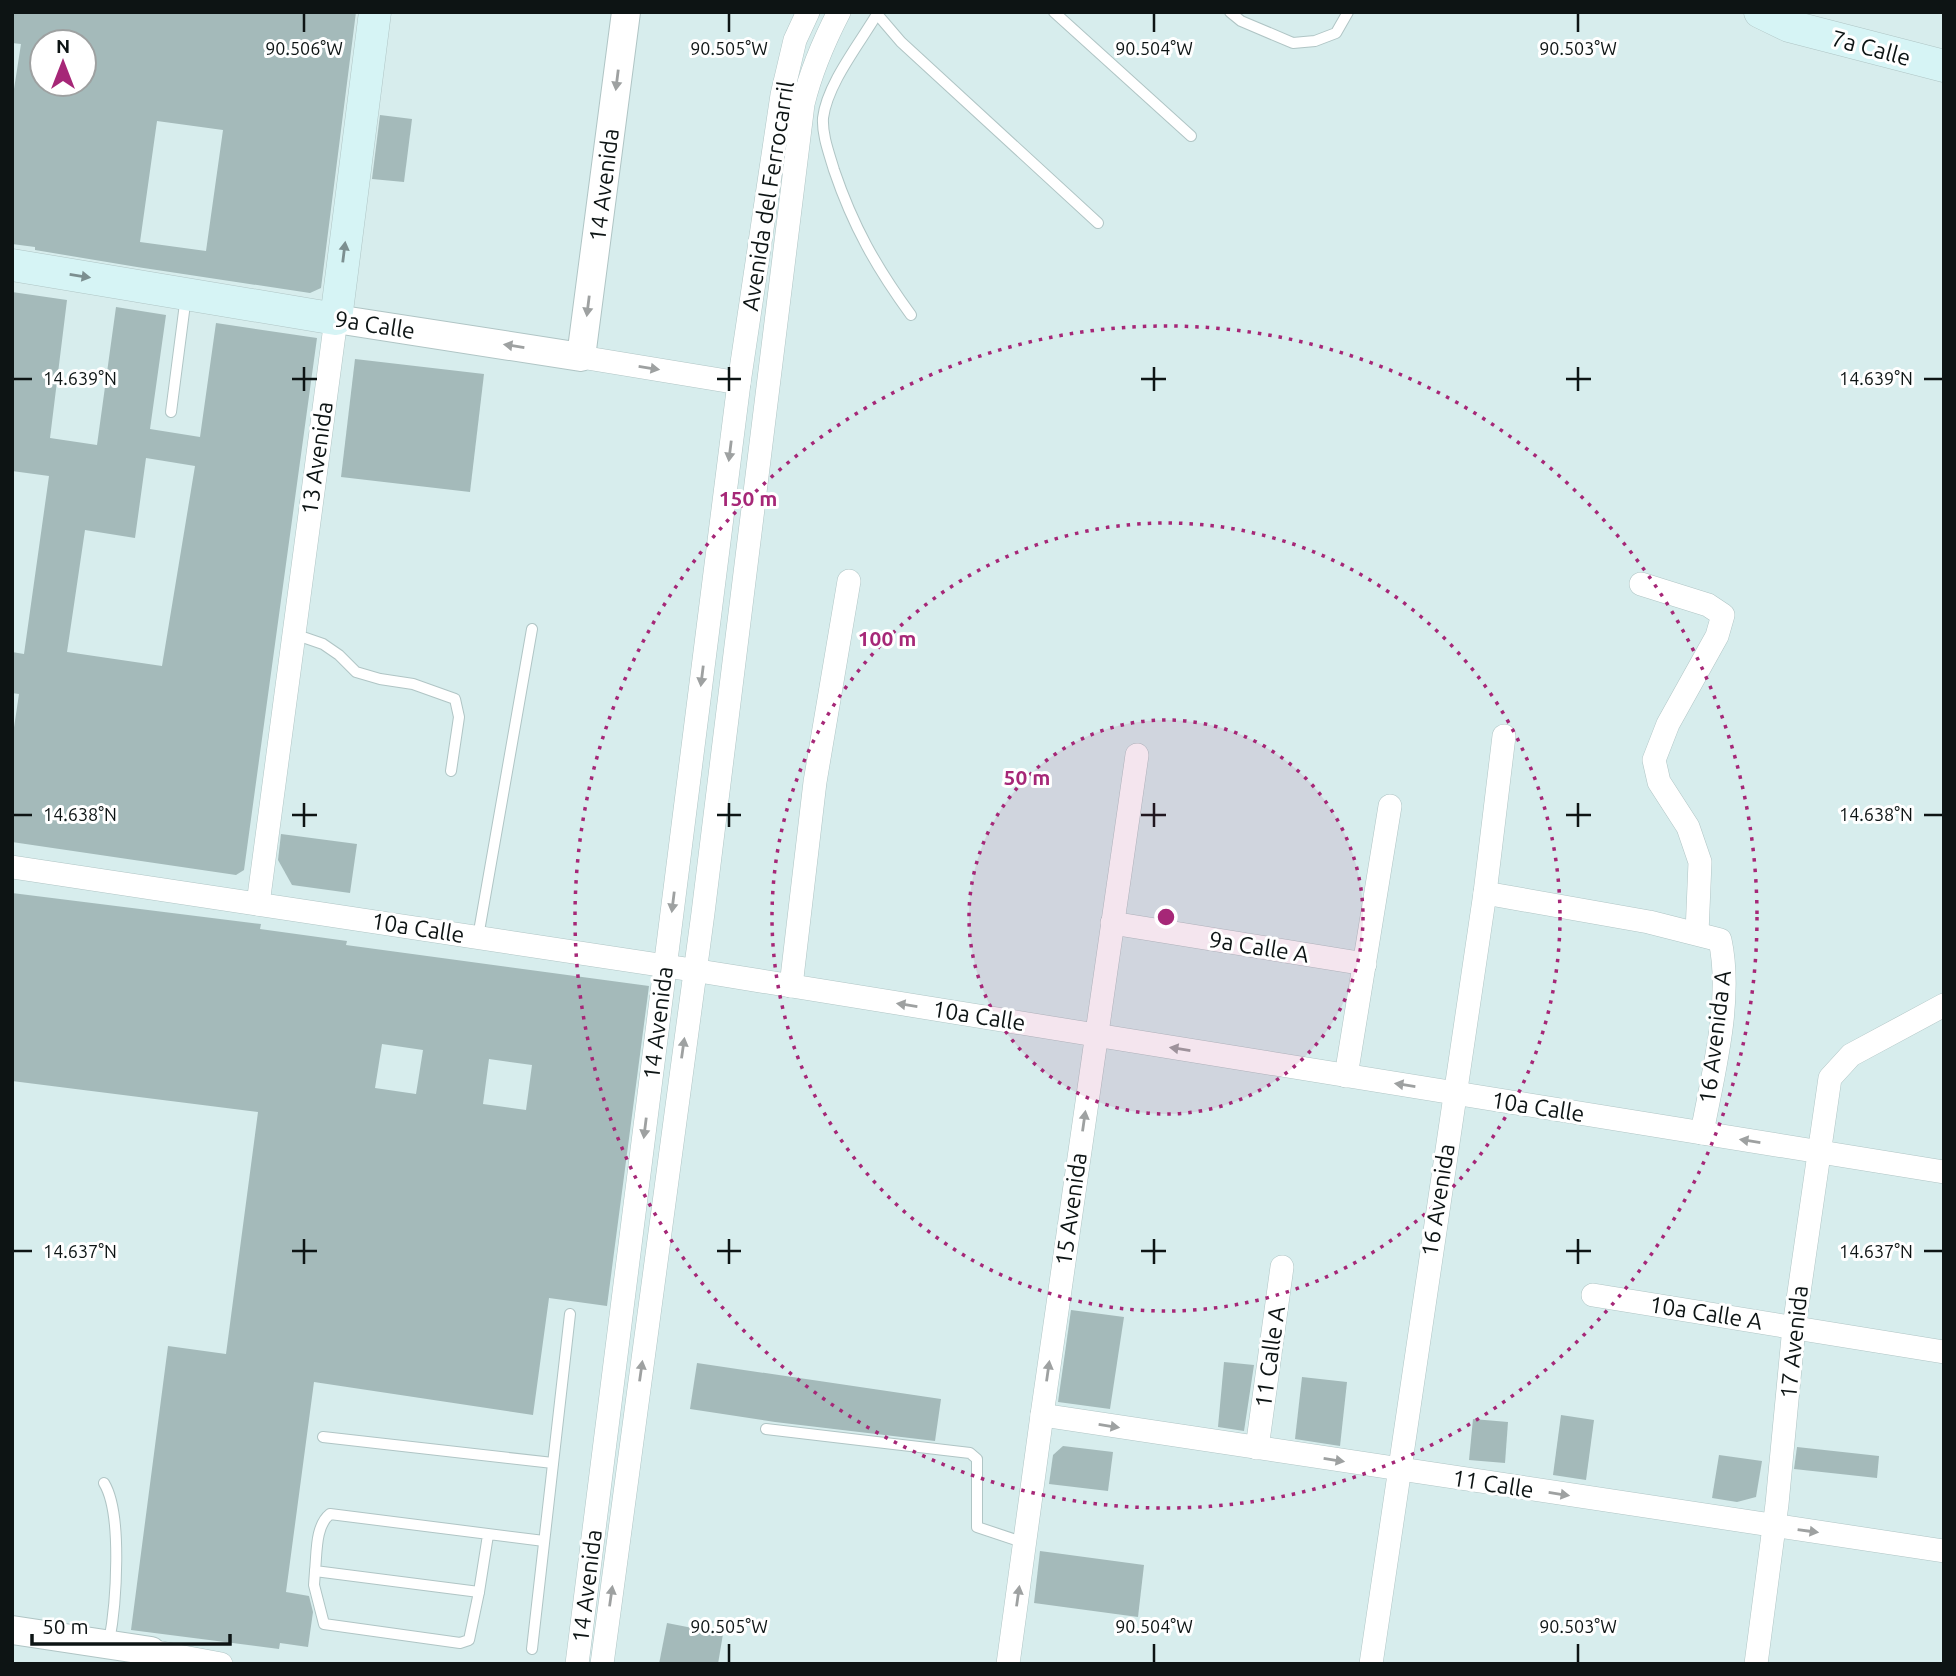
<svg xmlns="http://www.w3.org/2000/svg" width="1956" height="1676" viewBox="0 0 1956 1676" font-family="Ubuntu,sans-serif">
	<rect width="100%" height="100%" fill="#d7eded"/>
	<g fill="#a4baba" fill-rule="evenodd">
		<path d="M 12,12 L 356,12 L 321,288 L 310,293 L 137,267 L 35,250 L 35,247 L 12,244 L 12,88 L 14,89 L 21,44 L 12,43 ZM 42,42 L 84,42 L 84,84 L 42,84 ZM 157,121 L 223,130 L 206,251 L 140,242 Z"/>
		<path d="M 380,115 L 412,119 L 404,182 L 372,179 Z"/>
		<path d="M 12,292 L 67,300 L 50,438 L 97,445 L 116,307 L 166,315 L 150,429 L 200,437 L 216,323 L 317,338 L 244,870 L 236,875 L 12,842 L 12,741 L 19,694 L 12,693 L 12,652 L 24,654 L 49,476 L 12,471 ZM 146,458 L 195,466 L 162,666 L 67,652 L 85,530 L 135,538 Z"/>
		<path d="M 355,359 L 484,374 L 470,492 L 341,477 Z"/>
		<path d="M 281,834 L 357,844 L 350,893 L 292,885 L 278,860 Z"/>
		<path d="M 12,893 L 261,924 L 260,929 L 347,941 L 346,945 L 649,986 L 607,1306 L 549,1298 L 533,1415 L 314,1382 L 286,1592 L 309,1596 L 313,1612 L 308,1647 L 280,1643 L 279,1649 L 131,1630 L 168,1346 L 226,1354 L 258,1112 L 12,1081 ZM 382,1044 L 423,1050 L 416,1094 L 375,1088 ZM 489,1059 L 532,1065 L 526,1110 L 483,1104 Z"/>
		<path d="M 1071,1310 L 1124,1317 L 1110,1409 L 1058,1402 Z"/>
		<path d="M 1224,1362 L 1254,1365 L 1244,1431 L 1218,1427 Z"/>
		<path d="M 697,1363 L 941,1399 L 935,1441 L 775,1422 L 690,1409 Z"/>
		<path d="M 1302,1377 L 1347,1382 L 1340,1446 L 1295,1439 Z"/>
		<path d="M 1561,1415 L 1594,1420 L 1586,1480 L 1553,1475 Z"/>
		<path d="M 1473,1419 L 1508,1422 L 1505,1463 L 1469,1460 Z"/>
		<path d="M 1063,1446 L 1113,1452 L 1108,1491 L 1049,1484 L 1053,1455 Z"/>
		<path d="M 1797,1447 L 1879,1456 L 1877,1478 L 1794,1469 Z"/>
		<path d="M 1719,1455 L 1762,1461 L 1756,1497 L 1737,1502 L 1712,1498 Z"/>
		<path d="M 1040,1551 L 1144,1565 L 1138,1617 L 1034,1603 Z"/>
		<path d="M 667,1623 L 723,1634 L 718,1664 L 659,1664 Z"/>
	</g>
	<g fill="none" stroke-linecap="round" stroke-linejoin="round">
		<g stroke="#b0c5c5" stroke-width="12">
			<g id="service">
				<path d="M 878,12 L 877,14 L 901,42 L 1098,223"/>
				<path d="M 1054,12 L 1191,136"/>
				<path d="M 1230,12 L 1241,21 L 1293,43 L 1315,41 L 1336,33 L 1348,12"/>
				<path d="M 877,14 C 860,43 827,84 823,118 C 822,135 829,153 834,170 C 853,226 876,267 911,315"/>
				<path d="M 171,412 L 186,296"/>
				<path d="M 294,634 L 323,644 L 339,655 L 356,672 L 380,679 L 413,684 L 455,699 L 459,717 L 451,771"/>
				<path d="M 478,937 L 532,629"/>
				<path d="M 766,1429 L 970,1453 L 977,1459 L 977,1527 L 1025,1543"/>
				<path d="M 323,1437 L 553,1463"/>
				<path d="M 104,1483 C 123,1514 116,1606 109,1642"/>
				<path d="M 488,1535 L 479,1592 L 315,1571 C 317,1553 315,1526 330,1514 L 544,1541"/>
				<path d="M 315,1571 L 314,1585 L 324,1624 L 460,1643 L 469,1640 L 479,1592"/>
				<path d="M 532,1649 L 570,1314"/>
			</g>
		</g>
		<g stroke="#b0c5c5" stroke-width="24">
			<g id="minor">
				<path d="M 581,357 L 739,383"/>
				<path d="M 1641,584 L 1708,605 L 1723,615 L 1717,636 L 1668,724 L 1654,760 L 1659,782 L 1688,827 L 1700,862 L 1697,933"/>
				<path d="M 12,867 L 699,971 L 1944,1172"/>
				<path d="M 1485,893 L 1649,922 L 1720,940 C 1733,1000 1713,1073 1702,1133"/>
				<path d="M 258,904 L 336,319"/>
				<path d="M 1112,923 L 1365,964"/>
				<path d="M 791,986 L 815,782 L 849,581"/>
				<path d="M 1346,1076 L 1390,806"/>
				<path d="M 1593,1295 L 1944,1352"/>
				<path d="M 1042,1415 L 1944,1551"/>
				<path d="M 1257,1448 L 1282,1267"/>
				<path d="M 151,1651 L 221,1664"/>
				<path d="M 577,1664 L 739,383 L 782,95 L 795,40 L 808,12"/>
				<path d="M 602,1664 L 703,913 L 803,104 C 811,71 823,43 839,12"/>
				<path d="M 1008,1664 L 1042,1415 L 1137,755"/>
				<path d="M 1371,1664 L 1485,893 L 1504,736"/>
				<path d="M 1756,1664 L 1777,1504 L 1794,1327 L 1830,1078 L 1851,1055 L 1944,1005"/>
			</g>
		</g>
		<g stroke="#b0c5c5" stroke-width="30">
			<g id="tertiary">
				<path d="M 336,319 L 581,357 L 626,12"/>
				<path d="M 12,1630 L 151,1651 L 149,1664"/>
			</g>
		</g>
		<g stroke="#b0c5c5" stroke-width="33">
			<g id="secondary">
				<path d="M 1760,12 L 1789,26 L 1944,66"/>
				<path d="M 12,265 L 336,319 L 375,12"/>
			</g>
		</g>
		<use href="#service" stroke="#fff" stroke-width="10"/>
		<use href="#minor" stroke="#fff" stroke-width="23"/>
		<use href="#tertiary" stroke="#fff" stroke-width="28"/>
		<use href="#secondary" stroke="#d6f4f5" stroke-width="32"/>
	</g>
	<defs><path id="oneway-solid" d="M-6-.8H1V-3.2L6.5 0L1 3.2V.8H-6Z" transform="scale(1.75)"/></defs>
	<g fill="#9ea1a1">
		<use href="#oneway-solid" transform="translate(617 80) rotate(97)"/>
		<use href="#oneway-solid" transform="translate(588 306) rotate(97)"/>
		<use href="#oneway-solid" transform="translate(514 346) rotate(-171)"/>
		<use href="#oneway-solid" transform="translate(649 368) rotate(9)"/>
		<use href="#oneway-solid" transform="translate(730 451) rotate(97)"/>
		<use href="#oneway-solid" transform="translate(702 676) rotate(97)"/>
		<use href="#oneway-solid" transform="translate(673 902) rotate(97)"/>
		<use href="#oneway-solid" transform="translate(907 1005) rotate(-171)"/>
		<use href="#oneway-solid" transform="translate(683 1048) rotate(-82)"/>
		<use href="#oneway-solid" transform="translate(1180 1049) rotate(-171)"/>
		<use href="#oneway-solid" transform="translate(1405 1085) rotate(-171)"/>
		<use href="#oneway-solid" transform="translate(1084 1121) rotate(-82)"/>
		<use href="#oneway-solid" transform="translate(645 1128) rotate(97)"/>
		<use href="#oneway-solid" transform="translate(1750 1141) rotate(-171)"/>
		<use href="#oneway-solid" transform="translate(641 1371) rotate(-82)"/>
		<use href="#oneway-solid" transform="translate(1048 1371) rotate(-82)"/>
		<use href="#oneway-solid" transform="translate(1109 1426) rotate(9)"/>
		<use href="#oneway-solid" transform="translate(1334 1460) rotate(9)"/>
		<use href="#oneway-solid" transform="translate(1559 1494) rotate(9)"/>
		<use href="#oneway-solid" transform="translate(1808 1531) rotate(8)"/>
		<use href="#oneway-solid" transform="translate(611 1596) rotate(-82)"/>
		<use href="#oneway-solid" transform="translate(1018 1596) rotate(-82)"/>
	</g>
	<g fill="#7c8f90">
		<use href="#oneway-solid" transform="translate(344 252) rotate(-83)"/>
		<use href="#oneway-solid" transform="translate(80 276) rotate(9)"/>
	</g>
	<path fill="none" stroke="#0d1414" stroke-width="2.5" d="M 304,14 L 304,32M 729,14 L 729,32M 1154,14 L 1154,32M 1578,14 L 1578,32M 304,367 L 304,391M 729,367 L 729,391M 1154,367 L 1154,391M 1578,367 L 1578,391M 14,379 L 32,379M 292,379 L 317,379M 717,379 L 741,379M 1141,379 L 1166,379M 1566,379 L 1591,379M 1924,379 L 1942,379M 304,803 L 304,827M 729,803 L 729,827M 1154,803 L 1154,827M 1578,803 L 1578,827M 14,815 L 32,815M 292,815 L 317,815M 717,815 L 741,815M 1141,815 L 1166,815M 1566,815 L 1591,815M 1924,815 L 1942,815M 304,1239 L 304,1264M 729,1239 L 729,1264M 1154,1239 L 1154,1264M 1578,1239 L 1578,1264M 14,1251 L 32,1251M 292,1251 L 317,1251M 717,1251 L 741,1251M 1141,1251 L 1166,1251M 1566,1251 L 1591,1251M 1924,1251 L 1942,1251M 729,1644 L 729,1662M 1154,1644 L 1154,1662M 1578,1644 L 1578,1662"/>
	<circle cx="1166" cy="917" r="197" fill="#a62777" fill-opacity=".12"/>
	<g fill="none" stroke="#a62777" stroke-width="3.5" stroke-dasharray="3.5 7">
		<circle cx="1166" cy="917" r="197"/>
		<circle cx="1166" cy="917" r="394"/>
		<circle cx="1166" cy="917" r="591"/>
	</g>
	<g text-anchor="middle" stroke-width="6" stroke-linejoin="round" paint-order="stroke">
		<g font-size="23" fill="#0d1414" stroke="#fff">
			<text transform="translate(1871 48) rotate(15)" y="8">7a Calle</text>
			<text transform="translate(604 185) rotate(-83)" y="8">14 Avenida</text>
			<text transform="translate(768 196) rotate(-81)" y="8">Avenida del Ferrocarril</text>
			<text transform="translate(375 325) rotate(9)" y="8">9a Calle</text>
			<text transform="translate(317 458) rotate(-82)" y="8">13 Avenida</text>
			<text transform="translate(418 928) rotate(9)" y="8">10a Calle</text>
			<text transform="translate(1259 947) rotate(9)" y="8">9a Calle A</text>
			<text transform="translate(979 1016) rotate(9)" y="8">10a Calle</text>
			<text transform="translate(658 1023) rotate(-83)" y="8">14 Avenida</text>
			<text transform="translate(1715 1037) rotate(-83)" y="8">16 Avenida A</text>
			<text transform="translate(1538 1107) rotate(9)" y="8">10a Calle</text>
			<text transform="translate(1438 1200) rotate(-81)" y="8">16 Avenida</text>
			<text transform="translate(1071 1209) rotate(-82)" y="8">15 Avenida</text>
			<text transform="translate(1706 1313) rotate(9)" y="8">10a Calle A</text>
			<text transform="translate(1794 1342) rotate(-84)" y="8">17 Avenida</text>
			<text transform="translate(1270 1357) rotate(-82)" y="8">11 Calle A</text>
			<text transform="translate(1493 1484) rotate(9)" y="8">11 Calle</text>
			<text transform="translate(587 1586) rotate(-83)" y="8">14 Avenida</text>
		</g>
	</g>
	<g font-size="18" text-anchor="middle" fill="#0d1414" stroke="#fff" stroke-width="6" stroke-linejoin="round" paint-order="stroke">
		<text x="304" y="55">90.506°W</text>
		<text x="729" y="55">90.505°W</text>
		<text x="1154" y="55">90.504°W</text>
		<text x="1578" y="55">90.503°W</text>
		<text x="80" y="385">14.639°N</text>
		<text x="1876" y="385">14.639°N</text>
		<text x="80" y="821">14.638°N</text>
		<text x="1876" y="821">14.638°N</text>
		<text x="80" y="1258">14.637°N</text>
		<text x="1876" y="1258">14.637°N</text>
		<text x="729" y="1633">90.505°W</text>
		<text x="1154" y="1633">90.504°W</text>
		<text x="1578" y="1633">90.503°W</text>
	</g>
	<circle cx="1166" cy="917" r="10" fill="#a62777" stroke="#fff" stroke-width="3.5"/>
	<g font-size="21" text-anchor="middle" font-weight="bold" fill="#a62777" stroke="#fff" stroke-width="6" stroke-linejoin="round" paint-order="stroke">
		<text x="748" y="506">150 m</text>
		<text x="887" y="646">100 m</text>
		<text x="1027" y="785">50 m</text>
	</g>
	<rect width="1956" height="1676" fill="none" stroke="#0d1414" stroke-width="28"/>
	<g transform="translate(63 63)"><circle r="33" fill="#ffffff" stroke="#9ea1a1" stroke-width="2"/>
	<path d="M0-5L12 26L0 18L-12 26Z" fill="#a62777"/>
	<text y="-10" font-size="19" font-weight="bold" text-anchor="middle" fill="#0d1414">N</text>
	</g>
	<path d="M32 1634v10h198v-10" fill="none" stroke="#0d1414" stroke-width="3.5"/>
	<text x="42" y="1634" font-size="21" fill="#0d1414" stroke="#ffffff" stroke-width="5" paint-order="stroke">50 m</text>
</svg>
